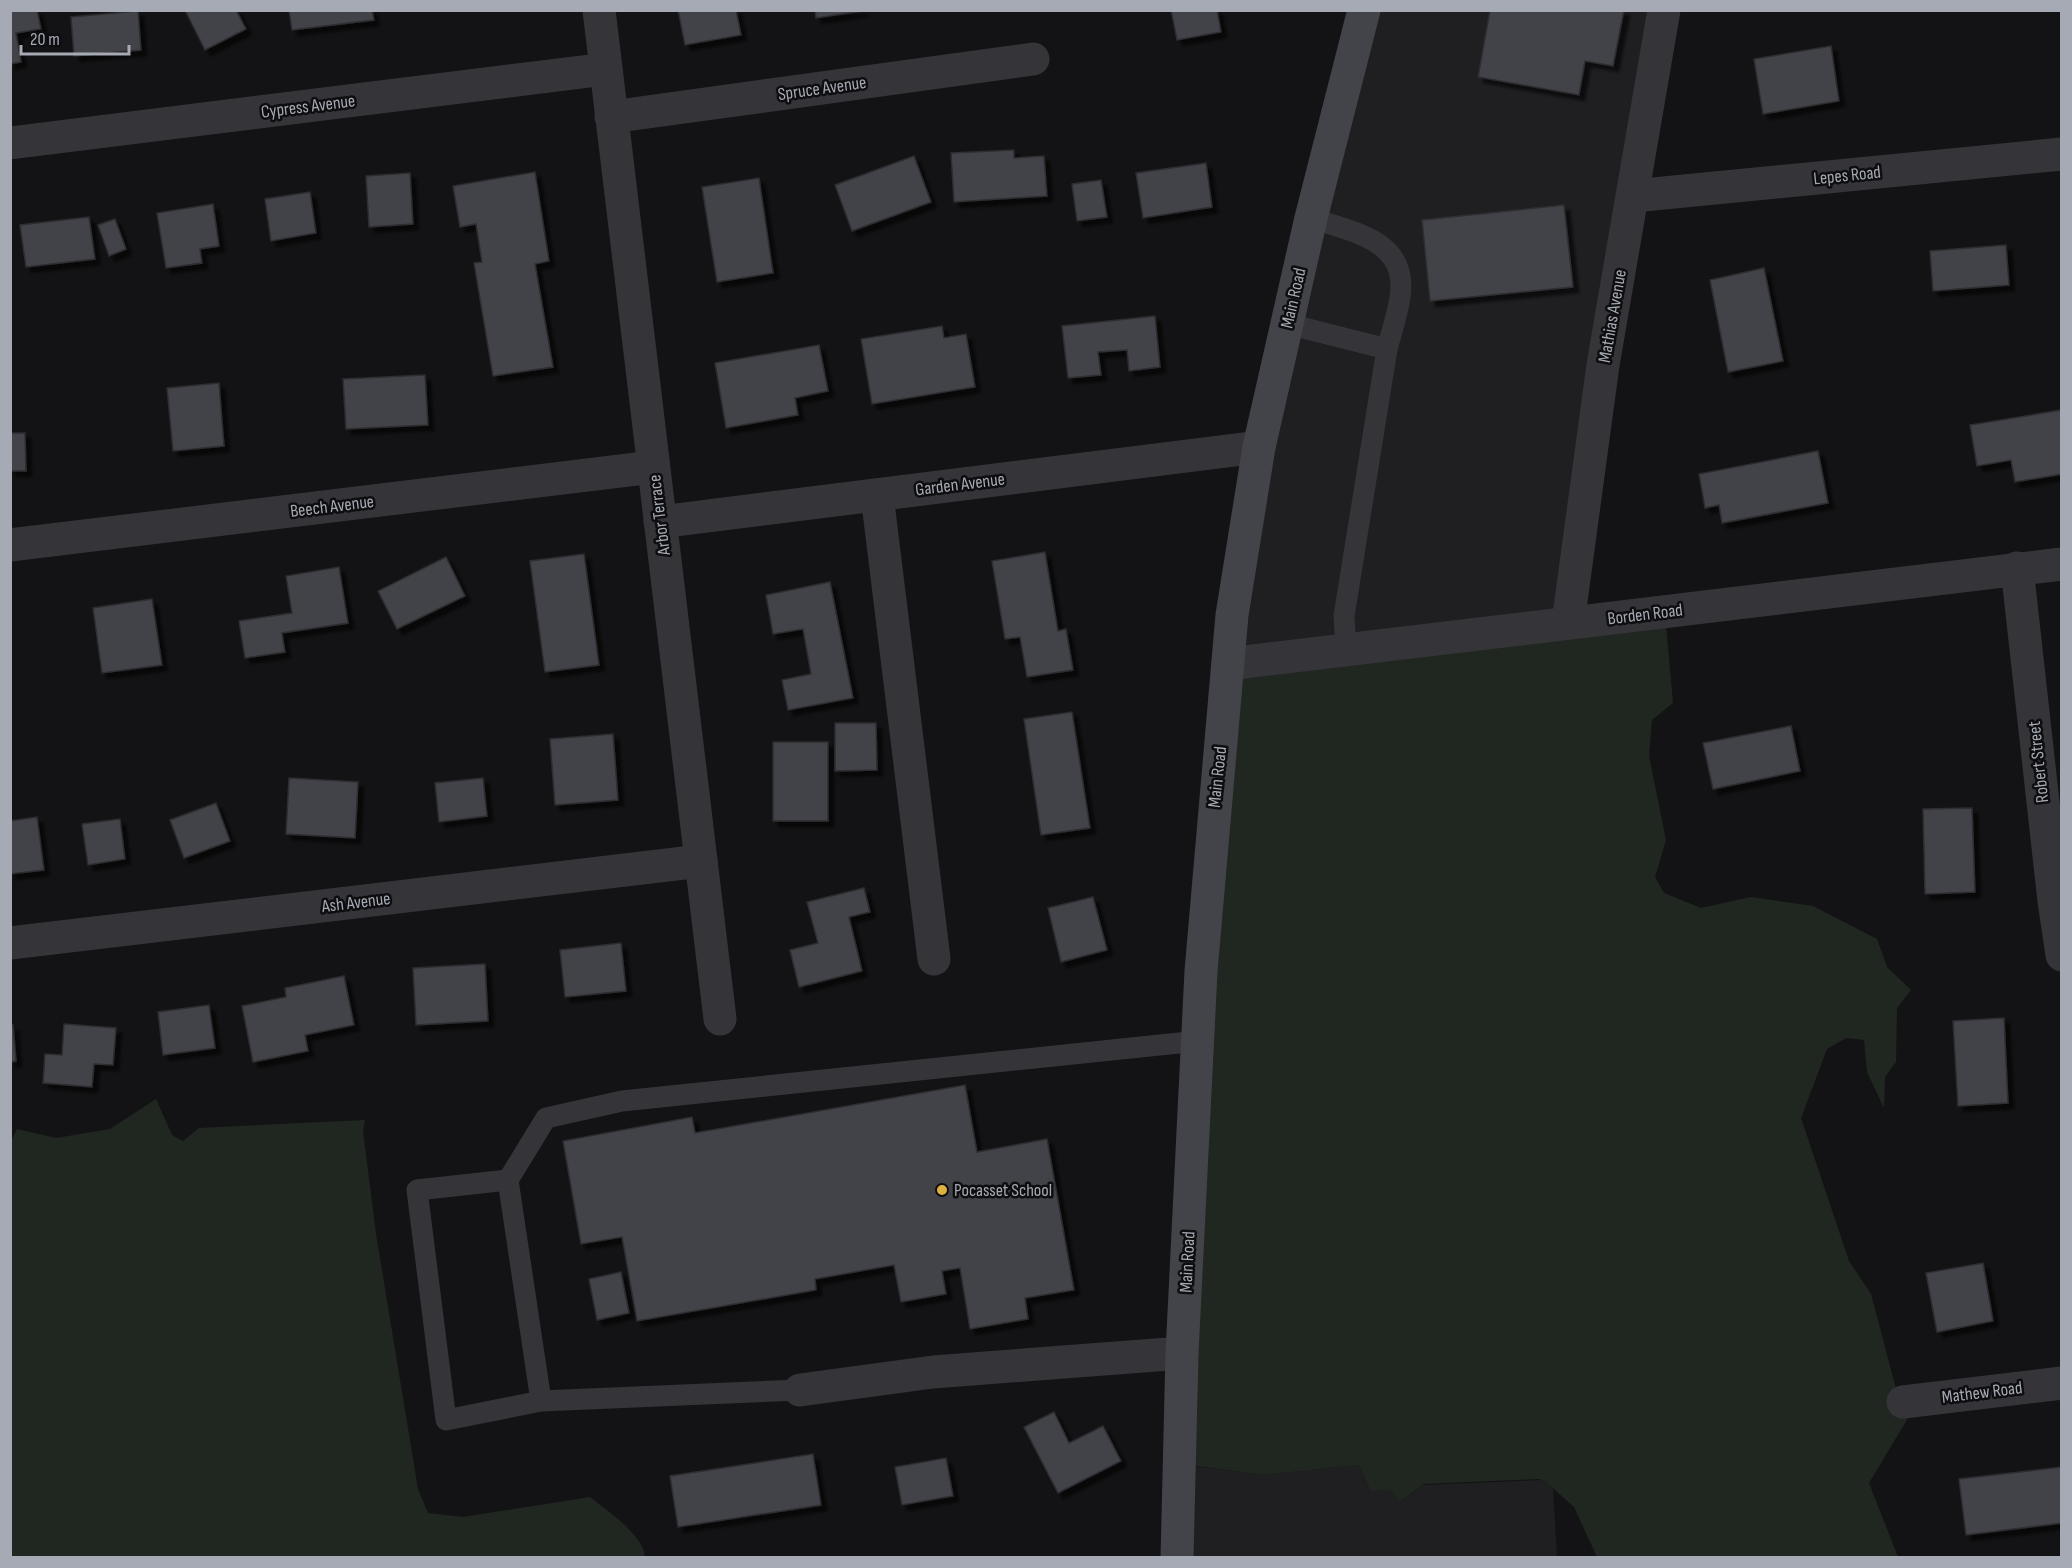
<svg xmlns="http://www.w3.org/2000/svg" width="2072" height="1568" viewBox="0 0 2072 1568" font-family="'Sofia Sans Condensed',sans-serif">
	<defs>
		<filter id="shadow"><feDropShadow dx="5.5" dy="5.5" stdDeviation="1.5" flood-color="#0009"/></filter>
	</defs>
	<rect width="100%" height="100%" fill="#131315"/>
	<g fill="#1f1f22">
		<path d="M 1365,11 L 1665,11 L 1573,626 L 1233,667 L 1260,446 Z"/>
		<path d="M 1186,1465 L 1263,1475 L 1357,1465 L 1360,1467 L 1370,1490 L 1391,1490 L 1401,1501 L 1423,1485 L 1544,1480 L 1553,1488 L 1557,1557 L 1180,1558 Z"/>
	</g>
	<g fill="#202721">
		<path d="M 1666,625 L 1673,703 L 1652,720 L 1649,756 L 1666,840 L 1655,877 L 1664,893 L 1701,908 L 1751,897 L 1813,906 L 1877,939 L 1887,967 L 1911,990 L 1897,1008 L 1896,1062 L 1885,1077 L 1884,1108 L 1867,1072 L 1864,1040 L 1846,1038 L 1827,1049 L 1801,1118 L 1849,1261 L 1871,1294 L 1900,1404 L 1911,1413 L 1869,1483 L 1898,1557 L 1597,1557 L 1574,1507 L 1545,1481 L 1539,1479 L 1424,1484 L 1401,1501 L 1390,1490 L 1370,1490 L 1360,1467 L 1357,1465 L 1263,1475 L 1182,1464 L 1227,679 Z"/>
		<path d="M 156,1099 L 172,1135 L 183,1141 L 199,1128 L 365,1120 L 363,1131 L 376,1234 L 418,1489 L 428,1513 L 463,1517 L 590,1497 C 607,1511 643,1534 645,1557 L 11,1557 L 11,1141 L 17,1129 L 56,1138 L 110,1129 Z"/>
	</g>
	<g fill="#424348" stroke="#2e2d31" stroke-width="1.5" filter="url(#shadow)">
		<path d="M 10,10 L 37,10 L 41,29 L 16,33 L 21,62 L 10,64 Z"/>
		<path d="M 190,10 L 236,10 L 246,29 L 205,50 L 186,12 Z"/>
		<path d="M 289,10 L 372,10 L 374,20 L 292,30 Z"/>
		<path d="M 678,10 L 736,10 L 741,35 L 685,45 Z"/>
		<path d="M 815,10 L 862,10 L 862,11 L 816,18 Z"/>
		<path d="M 1171,10 L 1217,10 L 1221,32 L 1177,40 Z"/>
		<path d="M 1490,10 L 1624,10 L 1613,66 L 1585,61 L 1579,95 L 1478,77 Z"/>
		<path d="M 138,11 L 141,50 L 74,56 L 71,17 Z"/>
		<path d="M 1831,46 L 1839,101 L 1763,114 L 1754,59 Z"/>
		<path d="M 1014,150 L 1014,158 L 1044,156 L 1047,196 L 954,202 L 951,153 Z"/>
		<path d="M 914,156 L 931,202 L 852,231 L 835,185 Z"/>
		<path d="M 1206,163 L 1212,207 L 1143,218 L 1136,173 Z"/>
		<path d="M 535,172 L 549,261 L 535,264 L 553,367 L 493,376 L 474,263 L 482,262 L 476,224 L 460,227 L 453,186 Z"/>
		<path d="M 410,173 L 413,224 L 369,227 L 366,176 Z"/>
		<path d="M 759,178 L 773,273 L 717,282 L 702,187 Z"/>
		<path d="M 1101,180 L 1107,217 L 1077,221 L 1072,184 Z"/>
		<path d="M 310,192 L 316,233 L 271,241 L 265,199 Z"/>
		<path d="M 213,204 L 219,246 L 200,249 L 202,263 L 166,268 L 157,213 Z"/>
		<path d="M 1564,205 L 1573,287 L 1430,301 L 1422,220 Z"/>
		<path d="M 89,217 L 95,259 L 26,267 L 20,225 Z"/>
		<path d="M 115,219 L 126,249 L 109,256 L 98,225 Z"/>
		<path d="M 2006,245 L 2009,285 L 1933,291 L 1930,251 Z"/>
		<path d="M 1764,268 L 1783,361 L 1728,372 L 1710,280 Z"/>
		<path d="M 1155,316 L 1160,367 L 1129,371 L 1127,350 L 1098,352 L 1101,375 L 1068,378 L 1062,326 Z"/>
		<path d="M 942,326 L 944,338 L 966,334 L 975,387 L 872,404 L 861,339 Z"/>
		<path d="M 819,345 L 828,391 L 795,398 L 798,415 L 726,428 L 715,363 Z"/>
		<path d="M 425,375 L 428,425 L 346,429 L 343,379 Z"/>
		<path d="M 219,383 L 224,446 L 173,451 L 167,388 Z"/>
		<path d="M 2062,410 L 2062,474 L 2015,482 L 2011,460 L 1977,466 L 1970,425 Z"/>
		<path d="M 10,433 L 25,433 L 26,471 L 10,471 Z"/>
		<path d="M 1818,451 L 1828,503 L 1722,523 L 1719,505 L 1705,508 L 1699,474 Z"/>
		<path d="M 1045,552 L 1058,631 L 1066,629 L 1073,670 L 1027,677 L 1020,637 L 1005,639 L 992,561 Z"/>
		<path d="M 584,554 L 599,665 L 545,672 L 530,561 Z"/>
		<path d="M 446,557 L 465,596 L 397,629 L 378,591 Z"/>
		<path d="M 339,567 L 348,623 L 282,633 L 285,652 L 245,658 L 239,621 L 292,613 L 286,576 Z"/>
		<path d="M 830,582 L 853,698 L 788,710 L 782,680 L 811,674 L 803,629 L 773,634 L 766,595 Z"/>
		<path d="M 152,599 L 162,665 L 102,673 L 93,608 Z"/>
		<path d="M 1072,712 L 1090,828 L 1041,835 L 1024,719 Z"/>
		<path d="M 835,723 L 876,723 L 877,770 L 835,771 Z"/>
		<path d="M 1791,726 L 1800,771 L 1713,789 L 1703,743 Z"/>
		<path d="M 613,734 L 618,800 L 555,805 L 550,739 Z"/>
		<rect x="773" y="742" width="55" height="79"/>
		<path d="M 289,778 L 358,782 L 355,838 L 286,834 Z"/>
		<path d="M 483,778 L 487,816 L 439,822 L 435,783 Z"/>
		<path d="M 216,803 L 230,841 L 184,858 L 170,820 Z"/>
		<path d="M 1972,808 L 1975,892 L 1925,894 L 1923,809 Z"/>
		<path d="M 37,817 L 44,870 L 10,874 L 10,821 Z"/>
		<path d="M 120,819 L 125,859 L 88,865 L 82,824 Z"/>
		<path d="M 864,888 L 870,912 L 849,917 L 862,971 L 799,987 L 790,950 L 818,943 L 807,902 Z"/>
		<path d="M 1093,897 L 1107,950 L 1061,962 L 1048,908 Z"/>
		<path d="M 621,943 L 626,991 L 565,997 L 560,950 Z"/>
		<path d="M 485,964 L 488,1021 L 416,1025 L 413,968 Z"/>
		<path d="M 344,976 L 354,1025 L 305,1035 L 308,1051 L 253,1062 L 242,1006 L 286,997 L 285,988 Z"/>
		<path d="M 209,1005 L 215,1048 L 163,1055 L 158,1012 Z"/>
		<path d="M 2004,1018 L 2008,1103 L 1958,1106 L 1953,1021 Z"/>
		<path d="M 64,1024 L 116,1028 L 113,1065 L 94,1064 L 92,1087 L 43,1083 L 45,1054 L 62,1055 Z"/>
		<path d="M 10,1025 L 13,1025 L 16,1061 L 10,1062 Z"/>
		<path d="M 965,1085 L 977,1152 L 1047,1139 L 1074,1290 L 1025,1298 L 1028,1319 L 970,1329 L 960,1268 L 942,1271 L 946,1294 L 901,1302 L 894,1265 L 815,1279 L 816,1290 L 637,1321 L 622,1237 L 581,1244 L 563,1141 L 692,1117 L 695,1133 Z"/>
		<path d="M 1983,1263 L 1993,1321 L 1937,1332 L 1926,1273 Z"/>
		<path d="M 621,1272 L 629,1313 L 597,1320 L 589,1279 Z"/>
		<path d="M 1054,1412 L 1069,1443 L 1103,1426 L 1121,1461 L 1058,1493 L 1024,1427 Z"/>
		<path d="M 813,1454 L 821,1505 L 678,1527 L 670,1476 Z"/>
		<path d="M 946,1458 L 953,1496 L 902,1505 L 895,1467 Z"/>
		<path d="M 2062,1467 L 2062,1523 L 1966,1535 L 1959,1479 Z"/>
	</g>
	<g fill="none" stroke-linecap="round" stroke-linejoin="round">
		<g stroke="#353539" stroke-width="21">
			<path d="M 1311,218 C 1356,233 1412,241 1399,303 C 1396,319 1391,334 1387,349"/>
			<path d="M 1288,324 L 1387,349 L 1344,616 L 1346,650"/>
			<path d="M 508,1180 L 546,1118 L 622,1101 L 1198,1041"/>
			<path d="M 541,1401 L 508,1180 L 417,1190 L 446,1420 L 541,1401 L 800,1390"/>
		</g>
		<g stroke="#353539" stroke-width="33">
			<path d="M 599,10 L 720,1019"/>
			<path d="M 611,117 L 1033,59"/>
			<path d="M 10,143 L 606,69"/>
			<path d="M 1633,196 L 2062,154"/>
			<path d="M 877,495 L 934,959"/>
			<path d="M 660,522 L 1259,447"/>
			<path d="M 10,545 L 653,467"/>
			<path d="M 2017,568 L 2054,901 L 2062,955"/>
			<path d="M 1568,623 L 1603,365 L 1664,10"/>
			<path d="M 1228,664 L 2062,564"/>
			<path d="M 10,943 L 701,861"/>
			<path d="M 800,1390 L 933,1372 L 1182,1353"/>
			<path d="M 1903,1402 L 2062,1383"/>
		</g>
		<path stroke="#434449" stroke-width="33" d="M 1177,1558 L 1182,1353 L 1201,971 L 1232,615 L 1259,447 L 1311,218 L 1364,10"/>
	</g>
	<circle fill="#dfb141" stroke="#0e0e10" stroke-width="2" cx="942" cy="1190" r="6"/>
	<g text-anchor="middle" stroke-width="5" stroke-linejoin="round" paint-order="stroke">
		<g font-size="18" fill="#a6aab4" stroke="#0e0e10">
			<text transform="translate(822 88) rotate(-8)" y="6">Spruce Avenue</text>
			<text transform="translate(308 106) rotate(-7)" y="6">Cypress Avenue</text>
			<text transform="translate(1847 175) rotate(-6)" y="6">Lepes Road</text>
			<text transform="translate(1293 298) rotate(-77)" y="6">Main Road</text>
			<text transform="translate(1612 316) rotate(-80)" y="6">Mathias Avenue</text>
			<text transform="translate(960 484) rotate(-7)" y="6">Garden Avenue</text>
			<text transform="translate(332 506) rotate(-7)" y="6">Beech Avenue</text>
			<text transform="translate(659 515) rotate(-97)" y="6">Arbor Terrace</text>
			<text transform="translate(1645 614) rotate(-7)" y="6">Borden Road</text>
			<text transform="translate(2038 762) rotate(-96)" y="6">Robert Street</text>
			<text transform="translate(1217 777) rotate(-84)" y="6">Main Road</text>
			<text transform="translate(356 902) rotate(-7)" y="6">Ash Avenue</text>
			<text transform="translate(1187 1262) rotate(-87)" y="6">Main Road</text>
			<text transform="translate(1982 1392) rotate(-7)" y="6">Mathew Road</text>
		</g>
		<g font-size="18" fill="#a6aab4" stroke="#0e0e10" text-anchor="start">
			<text x="954" y="1196">Pocasset School</text>
		</g>
	</g>
	<rect width="2072" height="1568" fill="none" stroke="#a6aab4" stroke-width="24"/>
	<path d="M21 45v9h108v-9" fill="none" stroke="#a6aab4" stroke-width="3"/>
	<text x="30" y="45" font-size="18" fill="#a6aab4" stroke="#0e0e10" stroke-width="4.5" paint-order="stroke">20 m</text>
</svg>
